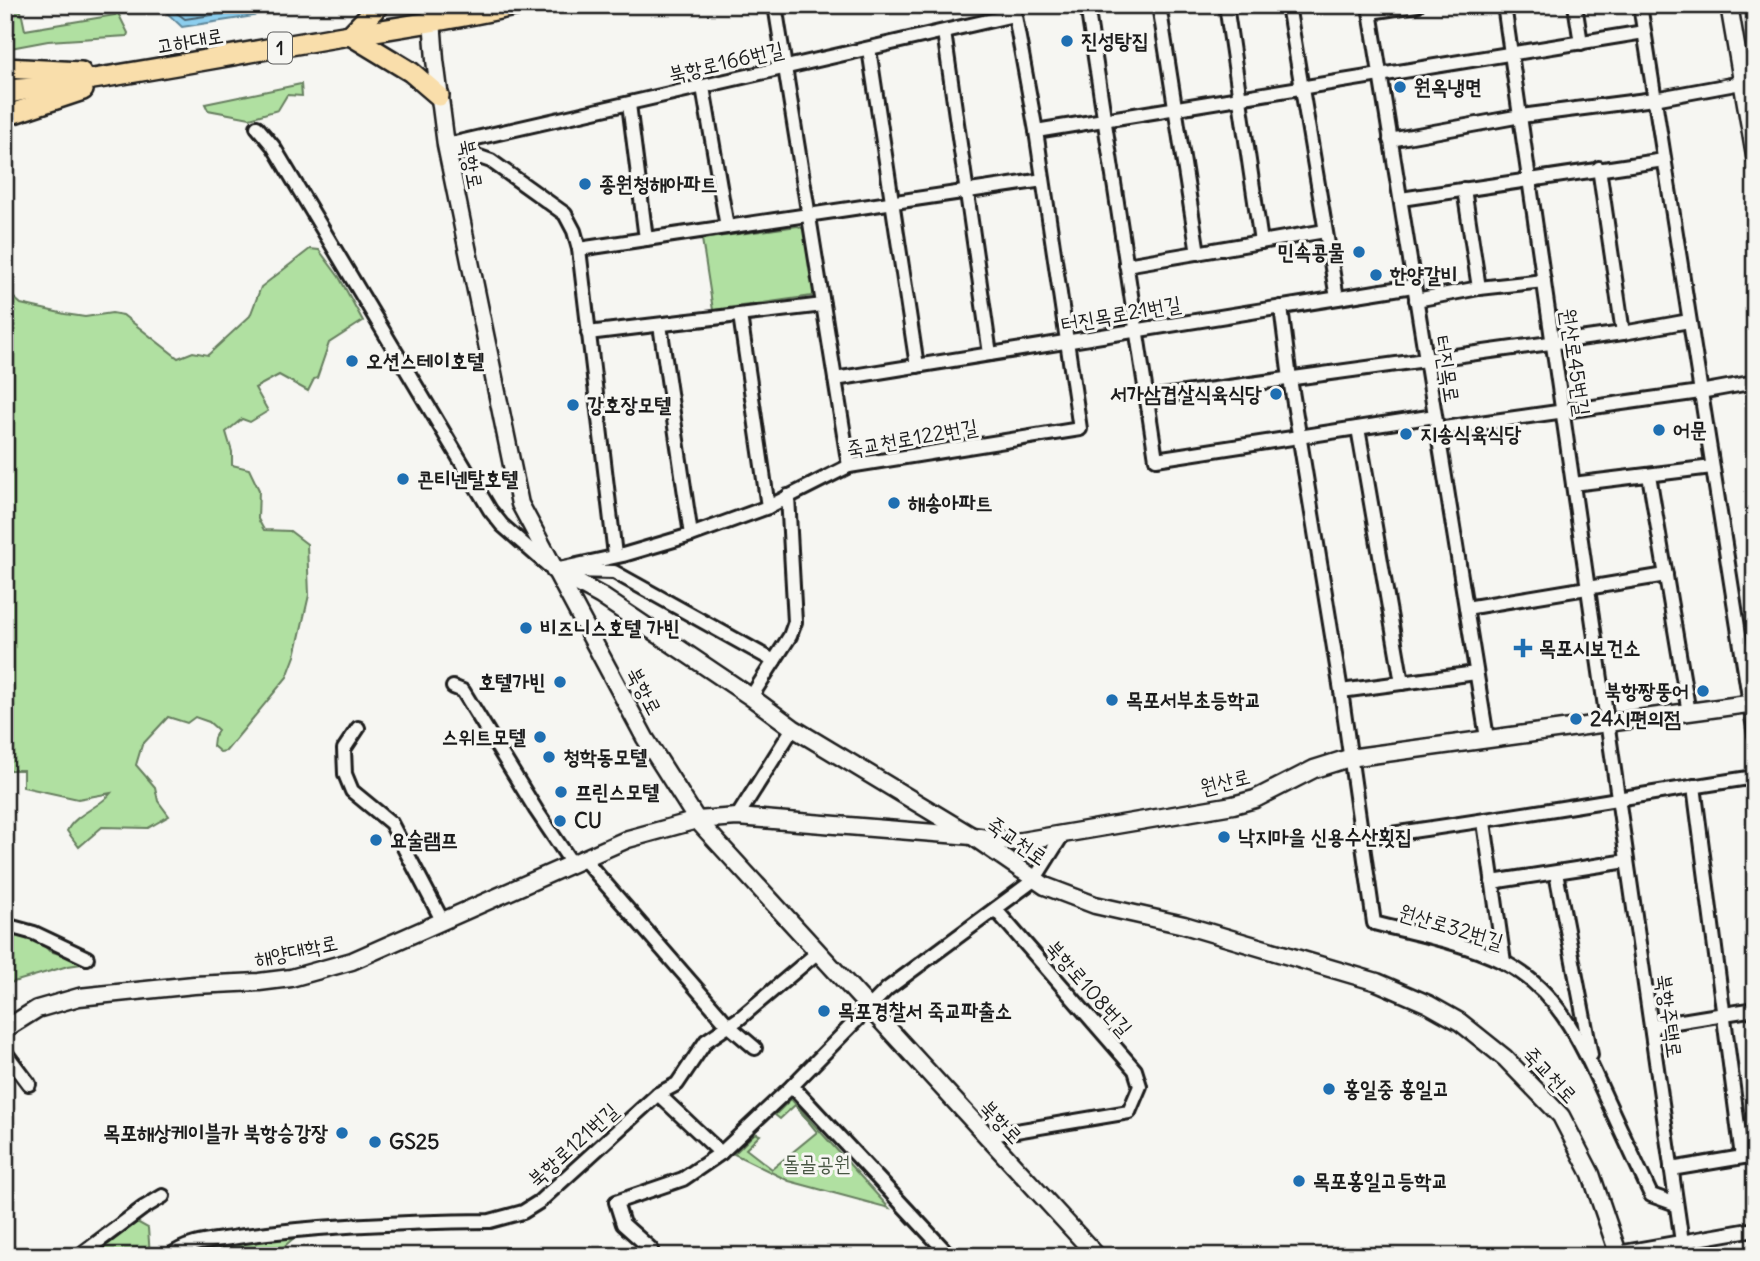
<svg xmlns="http://www.w3.org/2000/svg" width="1760" height="1261" viewBox="0 0 1760 1261" font-family="Delius,'Poor Story',sans-serif">
	<rect width="100%" height="100%" fill="#f6f6f2"/>
	<filter id="ink" filterUnits="userSpaceOnUse"><feTurbulence type="fractalNoise" baseFrequency=".0143" numOctaves="2"/><feDisplacementMap in="SourceGraphic" scale="14" xChannelSelector="R" yChannelSelector="G"/><feConvolveMatrix kernelMatrix="1 2 1 2 8 2 1 2 1" color-interpolation-filters="sRGB"/></filter>
	<g filter="url(#ink)">
		<g fill="#b0e0a1" stroke="#667e5e" stroke-width="2">
			<path d="M 110,5 L 114,5 L 128,33 L 127,36 L 48,41 L 5,49 L 5,8 L 21,11 L 25,30 L 115,15 Z"/>
			<path d="M 301,84 L 302,96 L 287,95 L 278,110 L 250,118 L 208,110 L 205,104 Z"/>
			<path d="M 798,226 L 807,231 L 817,291 L 812,296 L 713,310 L 702,239 Z"/>
			<path d="M 310,249 L 319,250 L 339,277 L 363,321 L 329,343 L 317,378 L 314,379 L 308,391 L 279,375 L 255,388 L 268,411 L 250,422 L 242,419 L 226,432 L 232,452 L 232,465 L 249,469 L 259,490 L 258,519 L 264,530 L 290,531 L 307,544 L 309,595 L 295,656 L 287,677 L 226,751 L 220,752 L 213,746 L 214,738 L 218,730 L 209,722 L 195,717 L 187,723 L 168,717 L 142,745 L 136,765 L 155,787 L 158,801 L 169,816 L 148,828 L 102,827 L 79,847 L 67,831 C 75,814 99,808 111,793 L 78,799 L 23,787 L 23,770 L 5,770 L 5,290 L 21,304 L 65,314 L 85,317 L 112,313 L 123,315 L 178,358 L 193,352 L 208,355 L 250,316 L 261,287 Z"/>
			<path d="M 21,935 L 39,939 L 49,951 L 89,963 L 68,966 L 10,983 L 5,982 L 5,936 Z"/>
			<path d="M 791,1099 L 889,1208 L 789,1181 L 734,1154 L 755,1133 L 760,1135 L 746,1149 L 772,1169 L 817,1132 L 795,1105 L 780,1119 L 775,1115 Z"/>
			<path d="M 137,1222 L 148,1228 L 150,1256 L 93,1256 Z"/>
			<path d="M 296,1236 L 279,1251 L 278,1256 L 217,1256 L 220,1246 Z"/>
		</g>
		<path fill="#8cceee" stroke="#5f879a" stroke-width="2" d="M 172,5 L 247,5 L 254,16 L 182,27 L 166,12 Z"/>
		<g fill="none" stroke-linecap="round" stroke-linejoin="round">
			<path stroke="#496370" stroke-width="2" d="M 177,5 L 177,13 L 185,19 L 239,11 L 242,5"/>
			<g stroke="#1c1c1c" stroke-width="18">
				<g id="minor">
					<path d="M 775,5 L 849,466"/>
					<path d="M 1087,5 L 1156,459 L 1435,416"/>
					<path d="M 1159,5 L 1198,253"/>
					<path d="M 1226,5 L 1261,242"/>
					<path d="M 1288,5 L 1337,298"/>
					<path d="M 1369,5 L 1487,738"/>
					<path d="M 1504,5 L 1684,1256"/>
					<path d="M 1575,5 L 1581,43"/>
					<path d="M 1640,5 L 1755,735"/>
					<path d="M 1370,12 L 1417,5"/>
					<path d="M 944,32 L 990,354"/>
					<path d="M 869,49 L 917,366"/>
					<path d="M 703,87 L 727,227"/>
					<path d="M 629,104 L 646,239"/>
					<path d="M 257,127 L 273,146 L 490,510 L 502,525 L 551,568"/>
					<path d="M 1036,131 L 1644,32"/>
					<path d="M 1390,140 L 1521,116 L 1654,99 L 1741,83"/>
					<path d="M 446,145 L 1014,15"/>
					<path d="M 448,146 L 491,161 L 565,214 L 574,231 L 579,249 L 615,555"/>
					<path d="M 1599,168 L 1623,333"/>
					<path d="M 1464,189 L 1479,288"/>
					<path d="M 1401,199 L 1664,160"/>
					<path d="M 579,249 L 1043,180"/>
					<path d="M 1126,265 L 1325,231"/>
					<path d="M 1416,300 L 1479,288 L 1544,281"/>
					<path d="M 1281,307 L 1290,379 L 1341,691 L 1374,923 C 1416,934 1462,942 1501,961 C 1558,988 1582,1045 1606,1098 C 1621,1130 1636,1163 1651,1195 L 1676,1204"/>
					<path d="M 740,315 L 768,507"/>
					<path d="M 660,325 L 691,535"/>
					<path d="M 588,333 L 823,305"/>
					<path d="M 835,379 L 1413,286"/>
					<path d="M 1148,398 L 1623,333 L 1689,321"/>
					<path d="M 1358,428 L 1402,683"/>
					<path d="M 1437,429 L 1700,392 L 1755,382"/>
					<path d="M 1649,475 L 1689,713"/>
					<path d="M 1573,484 L 1712,467"/>
					<path d="M 554,570 L 623,555 L 691,535 L 768,507 L 849,466 L 1080,429 L 1036,131 L 1013,5"/>
					<path d="M 569,571 L 614,572 L 774,661"/>
					<path d="M 1466,608 L 1666,575"/>
					<path d="M 453,687 L 463,691 L 536,810 L 571,862"/>
					<path d="M 1341,691 L 1476,673"/>
					<path d="M 751,697 L 790,636 L 795,622 L 788,496"/>
					<path d="M 358,728 L 344,749 L 345,774 L 352,791 L 391,823 L 442,920"/>
					<path d="M 1694,786 L 1742,1157"/>
					<path d="M 737,817 L 793,728"/>
					<path d="M 1484,822 L 1504,962"/>
					<path d="M 1361,838 C 1493,821 1623,797 1755,777"/>
					<path d="M 583,858 L 729,1026 L 755,1048"/>
					<path d="M 1556,873 L 1591,1055"/>
					<path d="M 1492,882 L 1627,861"/>
					<path d="M 5,925 L 34,933 L 87,958"/>
					<path d="M 1651,1026 L 1755,1009"/>
					<path d="M 5,1052 L 29,1084"/>
					<path d="M 792,1086 L 950,1256"/>
					<path d="M 658,1094 L 721,1153"/>
					<path d="M 986,1136 L 1129,1112 L 1140,1086 L 1135,1070 L 996,910"/>
					<path d="M 1671,1169 L 1755,1155"/>
					<path d="M 651,1249 L 623,1224 L 616,1202 L 683,1179 L 721,1153 L 792,1086 L 887,989 L 1034,880 L 1063,834"/>
					<path d="M 1618,1253 L 1755,1229"/>
					<path d="M 79,1256 L 143,1208 L 163,1196"/>
					<path d="M 170,1256 C 188,1241 214,1241 237,1237 C 320,1225 406,1222 490,1221 L 523,1212 L 539,1202 L 658,1094 L 677,1084 L 706,1041 L 740,1018 L 818,952"/>
				</g>
			</g>
			<g stroke="#1c1c1c" stroke-width="21">
				<g id="tertiary">
					<path d="M 431,5 L 435,60 L 446,145 L 520,504 L 645,738 L 697,820 L 1097,1256"/>
					<path d="M 1729,5 L 1755,156"/>
					<path d="M 554,570 L 601,596 L 751,697 L 793,728 L 972,836 L 1045,886 L 1095,905 L 1184,925 L 1377,982 L 1428,1004 L 1460,1022 L 1505,1058 L 1561,1116 L 1591,1174 L 1619,1256"/>
					<path d="M 5,1029 L 37,1009 L 79,997 L 194,985 L 259,982 L 291,978 L 352,961 L 628,839 L 697,820 L 737,817 L 972,836 L 1016,842 L 1233,805 L 1255,799 L 1314,769 L 1349,758 L 1755,703"/>
				</g>
			</g>
			<g stroke="#1c1c1c" stroke-width="24">
				<g id="primary">
					<path d="M 379,5 L 350,35 L 411,72 L 439,96"/>
					<path d="M 5,68 L 81,72"/>
					<path d="M 34,88 C 140,73 245,52 350,35 C 406,26 462,18 518,5"/>
					<path d="M 5,90 L 34,88 L 5,94"/>
					<path d="M 5,116 L 83,90"/>
				</g>
			</g>
			<use href="#minor" stroke="#f6f6f2" stroke-width="12"/>
			<use href="#tertiary" stroke="#f6f6f2" stroke-width="16"/>
			<use href="#primary" stroke="#f9deab" stroke-width="19"/>
		</g>
	</g>
	<g fill="#1f6fb2" stroke="#f6f6f2" stroke-width="2.5">
		<circle cx="1067" cy="41" r="7"/>
		<circle cx="1400" cy="87" r="7"/>
		<circle cx="585" cy="184" r="7"/>
		<circle cx="1359" cy="252" r="7"/>
		<circle cx="1376" cy="275" r="7"/>
		<circle cx="352" cy="361" r="7"/>
		<circle cx="1276" cy="394" r="7"/>
		<circle cx="573" cy="405" r="7"/>
		<circle cx="1659" cy="430" r="7"/>
		<circle cx="1406" cy="434" r="7"/>
		<circle cx="403" cy="479" r="7"/>
		<circle cx="894" cy="503" r="7"/>
		<circle cx="526" cy="628" r="7"/>
		<path d="M1519.5 637.5h7v7h7v7h-7v7h-7v-7h-7v-7h7z"/>
		<circle cx="560" cy="682" r="7"/>
		<circle cx="1703" cy="691" r="7"/>
		<circle cx="1112" cy="700" r="7"/>
		<circle cx="1576" cy="719" r="7"/>
		<circle cx="540" cy="737" r="7"/>
		<circle cx="549" cy="757" r="7"/>
		<circle cx="561" cy="792" r="7"/>
		<circle cx="560" cy="821" r="7"/>
		<circle cx="1224" cy="837" r="7"/>
		<circle cx="376" cy="840" r="7"/>
		<circle cx="824" cy="1011" r="7"/>
		<circle cx="1329" cy="1089" r="7"/>
		<circle cx="342" cy="1133" r="7"/>
		<circle cx="375" cy="1142" r="7"/>
		<circle cx="1299" cy="1181" r="7"/>
	</g>
	<g text-anchor="middle" stroke-width="6" stroke-linejoin="round" paint-order="stroke">
		<rect fill="#f6f6f2" stroke="#5d5d5c" stroke-width="2" x="268" y="32.5" width="24" height="31" rx="5"/>
		<g font-size="19" font-weight="bold" fill="#1c1c1c">
			<text x="280" y="55">1</text>
		</g>
		<g font-size="21" fill="#1c1c1c" stroke="#f6f6f2">
			<text transform="translate(190 41) rotate(-10)" y="7">고하대로</text>
			<text transform="translate(726 62) rotate(-13)" y="7">북항로166번길</text>
			<text transform="translate(471 164) rotate(79)" y="7">북항로</text>
			<text transform="translate(1121 314) rotate(-10)" y="7">터진목로21번길</text>
			<text transform="translate(1575 362) rotate(82)" y="7">원산로45번길</text>
			<text transform="translate(1447 369) rotate(81)" y="7">터진목로</text>
			<text transform="translate(912 438) rotate(-10)" y="7">죽교천로122번길</text>
			<text transform="translate(644 691) rotate(62)" y="7">북항로</text>
			<text transform="translate(1225 782) rotate(-14)" y="7">원산로</text>
			<text transform="translate(1017 841) rotate(35)" y="7">죽교천로</text>
			<text transform="translate(1451 927) rotate(17)" y="7">원산로32번길</text>
			<text transform="translate(296 951) rotate(-12)" y="7">해양대학로</text>
			<text transform="translate(1089 988) rotate(49)" y="7">북항로108번길</text>
			<text transform="translate(1669 1016) rotate(82)" y="7">북항주택로</text>
			<text transform="translate(1550 1075) rotate(47)" y="7">죽교천로</text>
			<text transform="translate(1001 1122) rotate(47)" y="7">북항로</text>
			<text transform="translate(573 1145) rotate(-42)" y="7">북항로121번길</text>
		</g>
		<g font-size="21" font-weight="bold" fill="#1c1c1c" stroke="#f6f6f2" text-anchor="start">
			<text x="1081" y="48">진성탕집</text>
			<text x="1414" y="94">원옥냉면</text>
			<text x="599" y="191">종원청해아파트</text>
			<text x="1345" y="259" text-anchor="end">민속콩물</text>
			<text x="1390" y="282">한양갈비</text>
			<text x="366" y="368">오션스테이호텔</text>
			<text x="1262" y="401" text-anchor="end">서가삼겹살식육식당</text>
			<text x="587" y="412">강호장모텔</text>
			<text x="1673" y="437">어문</text>
			<text x="1420" y="441">지송식육식당</text>
			<text x="417" y="486">콘티넨탈호텔</text>
			<text x="908" y="510">해송아파트</text>
			<text x="540" y="635">비즈니스호텔 가빈</text>
			<text x="1539" y="655">목포시보건소</text>
			<text x="546" y="689" text-anchor="end">호텔가빈</text>
			<text x="1689" y="698" text-anchor="end">북항짱뚱어</text>
			<text x="1126" y="707">목포서부초등학교</text>
			<text x="1590" y="726">24시편의점</text>
			<text x="526" y="744" text-anchor="end">스위트모텔</text>
			<text x="563" y="764">청학동모텔</text>
			<text x="575" y="799">프린스모텔</text>
			<text x="574" y="828">CU</text>
			<text x="1238" y="844">낙지마을 신용수산횟집</text>
			<text x="390" y="847">요술램프</text>
			<text x="838" y="1018">목포경찰서 죽교파출소</text>
			<text x="1343" y="1096">홍일중 홍일고</text>
			<text x="328" y="1140" text-anchor="end">목포해상케이블카 북항승강장</text>
			<text x="389" y="1149">GS25</text>
			<text x="1313" y="1188">목포홍일고등학교</text>
		</g>
		<g font-size="21" fill="#485744" stroke="#f6f6f2">
			<text x="817" y="1171">돌골공원</text>
		</g>
	</g>
	<rect width="1760" height="1261" fill="none" stroke="#f6f6f2" stroke-width="28"/>
	<rect x="14" y="14" width="1732" height="1233" fill="none" stroke="#1c1c1c" stroke-width="2.5" filter="url(#ink)"/>
</svg>
